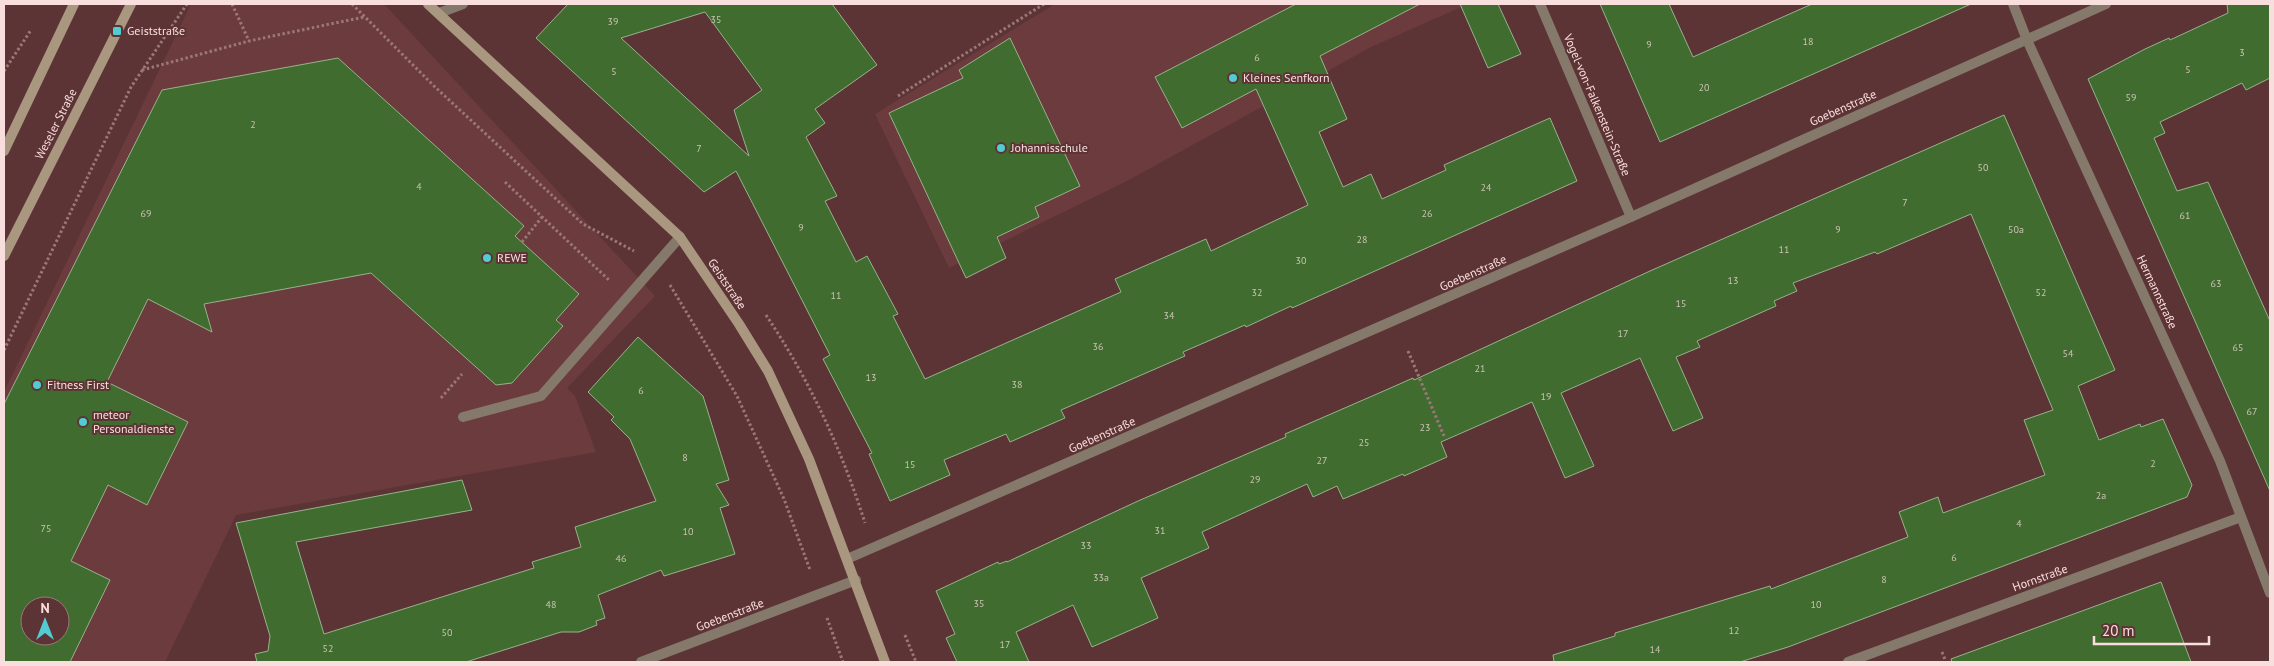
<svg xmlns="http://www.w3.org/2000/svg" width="2274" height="666" viewBox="0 0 2274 666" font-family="'PT Sans',sans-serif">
	<rect width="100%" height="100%" fill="#5d3435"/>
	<g fill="#6c3b3d" fill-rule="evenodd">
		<path d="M 191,4 L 384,4 L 655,296 L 567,388 L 575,396 L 596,452 L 236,515 L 165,662 L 4,662 L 4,392 ZM 30,606 L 60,606 L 60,636 L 30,636 Z"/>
		<path d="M 1055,4 L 1468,4 L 1371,47 L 1127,181 L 949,268 L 875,114 Z"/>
	</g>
	<g fill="#406d2f" stroke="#97b28d" fill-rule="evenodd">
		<path d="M 568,4 L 832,4 L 877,65 L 815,109 L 825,123 L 806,137 L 837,196 L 825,201 L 856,262 L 867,256 L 898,314 L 893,316 L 925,379 L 1121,292 L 1115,279 L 1206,239 L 1211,251 L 1308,205 L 1256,89 L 1182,128 L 1155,77 L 1296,4 L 1420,4 L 1320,56 L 1347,119 L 1319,132 L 1343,187 L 1371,174 L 1382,199 L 1446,170 L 1444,165 L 1550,118 L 1577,181 L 1292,308 L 1291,306 L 1246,327 L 1245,325 L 1183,352 L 1185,356 L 1061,410 L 1065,418 L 1010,442 L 1006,434 L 944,460 L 950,475 L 890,501 L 869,454 L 872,453 L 823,359 L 830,355 L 736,171 L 704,192 L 536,38 ZM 705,12 L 762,90 L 734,110 L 749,156 L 621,38 Z"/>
		<path d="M 1460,4 L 1498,4 L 1521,54 L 1488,68 Z"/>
		<path d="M 1600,4 L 1669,4 L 1693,57 L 1812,4 L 1971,4 L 1660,142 Z"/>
		<path d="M 2227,4 L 2270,4 L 2270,78 L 2246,90 L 2242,83 L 2160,122 L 2165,133 L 2154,138 L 2177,191 L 2208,182 L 2270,321 L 2270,491 L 2088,79 L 2145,49 L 2169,38 L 2170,40 L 2228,13 Z"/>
		<path d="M 1010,38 L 1080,186 L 1035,207 L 1039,217 L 997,237 L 1006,258 L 966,278 L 889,113 L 963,78 L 959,70 Z"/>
		<path d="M 338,58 L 524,226 L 515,236 L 579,294 L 556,320 L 563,326 L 512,383 L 496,385 L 371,273 L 204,304 L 212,332 L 148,299 L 107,382 L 188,422 L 147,505 L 108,485 L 71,561 L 110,580 L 70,662 L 4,662 L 4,404 L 162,90 ZM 30,606 L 60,606 L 60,636 L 30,636 Z"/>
		<path d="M 2004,115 L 2115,370 L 2078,386 L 2099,440 L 2140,424 L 2141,427 L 2163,419 L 2192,485 L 2187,497 L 1788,647 L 1740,662 L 1554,662 L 1553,655 L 1615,636 L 1615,633 L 1770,586 L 1771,589 L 1908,537 L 1899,512 L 1938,497 L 1943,513 L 2045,475 L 2024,420 L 2053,410 L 1971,214 L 1877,254 L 1875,252 L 1793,283 L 1797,291 L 1774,301 L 1776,306 L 1697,341 L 1700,347 L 1676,357 L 1703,418 L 1673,431 L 1640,358 L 1561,393 L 1594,466 L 1565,478 L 1532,402 L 1441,442 L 1447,457 L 1404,476 L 1403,474 L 1343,499 L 1337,486 L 1313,497 L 1307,484 L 1202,532 L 1209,548 L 1141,578 L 1158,618 L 1092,647 L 1073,605 L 1016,632 L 1029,662 L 957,662 L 946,638 L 955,634 L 936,591 L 998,562 L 999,564 L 1007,561 L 1007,562 L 1138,501 L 1286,437 L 1285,434 L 1386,390 L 1413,378 L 1414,380 L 1650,271 Z"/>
		<path d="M 638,337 L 703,396 L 729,480 L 716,484 L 729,505 L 720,508 L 735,554 L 664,576 L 661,570 L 598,595 L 605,618 L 596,621 L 597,625 L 579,632 L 561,632 L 466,662 L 257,662 L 255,654 L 268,651 L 270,636 L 236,523 L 462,480 L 472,510 L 296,542 L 324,634 L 534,568 L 532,562 L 581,547 L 575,527 L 656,501 L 630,439 L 611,420 L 614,417 L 588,392 Z"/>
		<path d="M 2161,582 L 2191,662 L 1952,662 L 1951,659 Z"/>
	</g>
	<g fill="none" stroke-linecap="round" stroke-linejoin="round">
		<g stroke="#9a7778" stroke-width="3" stroke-dasharray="2.5 2.5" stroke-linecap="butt">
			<path d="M 232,4 L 249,41"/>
			<path d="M 352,4 L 434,86 L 583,224 L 634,251"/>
			<path d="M 142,70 L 249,41 L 364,17"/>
			<path d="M 4,71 L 31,30"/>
			<path d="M 898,96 L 1044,4"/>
			<path d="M 505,182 L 610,281"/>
			<path d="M 522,242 L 542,217"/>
			<path d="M 670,285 L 737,396 L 784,499 L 810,570"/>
			<path d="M 766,315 C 809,379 842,450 865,523"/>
			<path d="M 4,350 L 131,87 L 187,4"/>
			<path d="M 1408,351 L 1444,436"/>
			<path d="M 441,398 L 462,374"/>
			<path d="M 827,618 L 843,662"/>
			<path d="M 905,635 L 916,662"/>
			<path d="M 1942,652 L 1946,662"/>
		</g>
		<path stroke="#84796a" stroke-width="10" d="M 463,417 L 541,396 L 680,237"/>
		<g stroke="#84796a" stroke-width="10">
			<path d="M 1540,4 L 1631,217"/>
			<path d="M 2013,4 L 2027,40 L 2220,461 L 2270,593"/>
			<path d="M 439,13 L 463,4"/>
			<path d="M 847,559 L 1631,217 L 2106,4"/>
			<path d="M 641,662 L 856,580"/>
			<path d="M 1848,662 L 2241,517"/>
		</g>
		<g stroke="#a9987f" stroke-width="10">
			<path d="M 428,4 L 680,237 L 739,324 L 768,371 L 809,459 L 885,662"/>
			<path d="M 4,151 L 74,4"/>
			<path d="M 4,256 L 131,4"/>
		</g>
	</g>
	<g fill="#52ccd0" stroke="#5d3435" stroke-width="2">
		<rect x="112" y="26" width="10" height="10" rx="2.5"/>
		<circle cx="1233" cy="78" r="5"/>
		<circle cx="1001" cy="148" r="5"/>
		<circle cx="487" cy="258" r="5"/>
		<circle cx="37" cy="385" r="5"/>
		<circle cx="83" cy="422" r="5"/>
	</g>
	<g text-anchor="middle" stroke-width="4" stroke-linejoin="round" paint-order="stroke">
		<g font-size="10" fill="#cbc2b2">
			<text x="716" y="23">35</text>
			<text x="613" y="25">39</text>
			<text x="1808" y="45">18</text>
			<text x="1649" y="48">9</text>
			<text x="2242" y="56">3</text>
			<text x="1257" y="61">6</text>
			<text x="2188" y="73">5</text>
			<text x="614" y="75">5</text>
			<text x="1704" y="91">20</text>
			<text x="2131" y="101">59</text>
			<text x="253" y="128">2</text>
			<text x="699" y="152">7</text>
			<text x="1983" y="171">50</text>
			<text x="419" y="190">4</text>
			<text x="1486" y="191">24</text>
			<text x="1905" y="206">7</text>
			<text x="146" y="217">69</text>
			<text x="1427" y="217">26</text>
			<text x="2185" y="219">61</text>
			<text x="801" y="231">9</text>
			<text x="1838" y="233">9</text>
			<text x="2016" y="233">50a</text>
			<text x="1362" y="243">28</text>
			<text x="1784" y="253">11</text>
			<text x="1301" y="264">30</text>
			<text x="1733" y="284">13</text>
			<text x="2216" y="287">63</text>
			<text x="1257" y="296">32</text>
			<text x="2041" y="296">52</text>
			<text x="836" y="299">11</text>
			<text x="1681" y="307">15</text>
			<text x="1169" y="319">34</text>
			<text x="1623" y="337">17</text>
			<text x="1098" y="350">36</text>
			<text x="2238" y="351">65</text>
			<text x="2068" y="357">54</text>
			<text x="1480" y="372">21</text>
			<text x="871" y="381">13</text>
			<text x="1017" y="388">38</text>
			<text x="641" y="394">6</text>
			<text x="1546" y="400">19</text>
			<text x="2252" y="415">67</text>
			<text x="1425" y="431">23</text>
			<text x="1364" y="446">25</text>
			<text x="685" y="461">8</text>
			<text x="1322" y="464">27</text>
			<text x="2153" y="467">2</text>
			<text x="910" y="468">15</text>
			<text x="1255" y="483">29</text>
			<text x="2101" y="499">2a</text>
			<text x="2019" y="527">4</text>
			<text x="46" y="532">75</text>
			<text x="1160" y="534">31</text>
			<text x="688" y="535">10</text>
			<text x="1086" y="549">33</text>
			<text x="1954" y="561">6</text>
			<text x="621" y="562">46</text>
			<text x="1101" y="581">33a</text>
			<text x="1884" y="583">8</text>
			<text x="979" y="607">35</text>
			<text x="551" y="608">48</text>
			<text x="1816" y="608">10</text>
			<text x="1734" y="634">12</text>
			<text x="447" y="636">50</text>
			<text x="1005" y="648">17</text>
			<text x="328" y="652">52</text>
			<text x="1655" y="653">14</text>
		</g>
		<g font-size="12" fill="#f9dede" stroke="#5d3435" text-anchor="start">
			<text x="127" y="35">Geiststraße</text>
			<text x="1243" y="82">Kleines Senfkorn</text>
			<text x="1011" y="152">Johannisschule</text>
			<text x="497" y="262">REWE</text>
			<text x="47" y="389">Fitness First</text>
			<text x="93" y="419">meteor<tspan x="93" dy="14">Personaldienste</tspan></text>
		</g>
		<g font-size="12" fill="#f9dede" stroke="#5d3435">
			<text transform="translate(1597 105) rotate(67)" y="4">Vogel-von-Falkenstein-Straße</text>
			<text transform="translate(1843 108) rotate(-24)" y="4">Goebenstraße</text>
			<text transform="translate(56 124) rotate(-63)" y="4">Weseler Straße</text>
			<text transform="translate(1473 273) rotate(-24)" y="4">Goebenstraße</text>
			<text transform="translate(727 284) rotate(56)" y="4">Geiststraße</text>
			<text transform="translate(2157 292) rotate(65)" y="4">Hermannstraße</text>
			<text transform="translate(1102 435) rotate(-24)" y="4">Goebenstraße</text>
			<text transform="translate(2040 578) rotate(-20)" y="4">Hornstraße</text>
			<text transform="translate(730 615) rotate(-21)" y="4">Goebenstraße</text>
		</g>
	</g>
	<rect width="2274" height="666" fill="none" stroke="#f9dede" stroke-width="10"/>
	<g transform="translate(45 621)"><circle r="24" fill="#5d3435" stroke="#9b7879"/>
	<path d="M0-4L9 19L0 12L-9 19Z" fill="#52ccd0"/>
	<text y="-8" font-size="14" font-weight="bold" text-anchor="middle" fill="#f9dede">N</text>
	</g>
	<path d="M2094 636v8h115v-8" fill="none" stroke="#f9dede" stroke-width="2.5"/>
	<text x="2102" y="636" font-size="15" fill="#f9dede" stroke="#5d3435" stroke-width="4" paint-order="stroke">20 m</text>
</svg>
